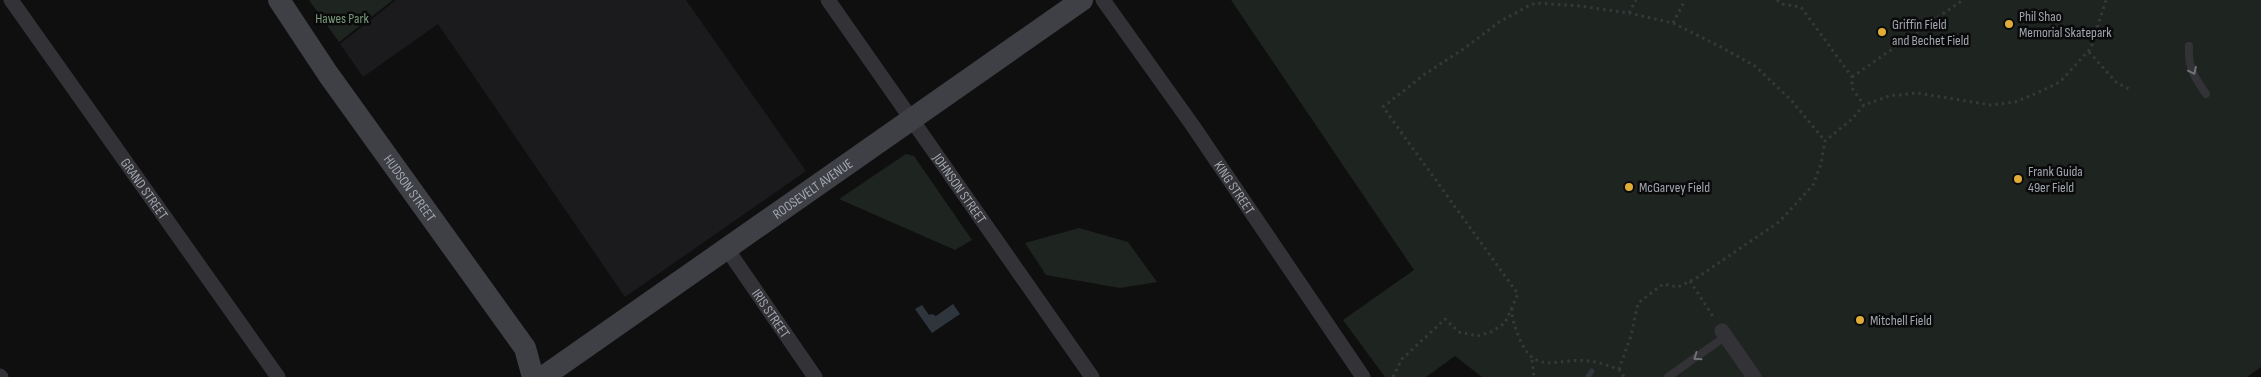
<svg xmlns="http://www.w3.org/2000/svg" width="2261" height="377" viewBox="0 0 2261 377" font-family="'Sofia Sans Condensed',sans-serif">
	<rect width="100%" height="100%" fill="#0f0f10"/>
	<path fill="#1b1b1d" d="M 396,0 L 686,0 L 806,171 L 625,297 L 438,24 L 363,77 L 340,44 Z"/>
	<g fill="#1e241f">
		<path d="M 309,0 L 393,0 L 339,42 Z"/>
		<path d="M 1231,0 L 2261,0 L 2261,367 L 2247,377 L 1482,377 L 1455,356 L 1426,377 L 1385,377 L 1343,320 L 1414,270 Z"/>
		<path d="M 906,154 L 914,156 L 972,240 L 955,250 L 839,199 Z"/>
		<path d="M 1079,228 L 1128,242 L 1157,282 L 1120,288 L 1046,275 L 1025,243 Z"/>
	</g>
	<path fill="#2e353c" d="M 953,304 L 960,314 L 932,333 L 915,309 L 922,305 L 929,315 L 932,314 L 936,316 Z"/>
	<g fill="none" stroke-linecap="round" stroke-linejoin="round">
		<path stroke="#2e353c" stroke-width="5" d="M 1588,377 L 1592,371"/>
		<g stroke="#37383c" stroke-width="3" stroke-dasharray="2.5 4" stroke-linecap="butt">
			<path d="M 1777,0 L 1782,4 L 1801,7 L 1852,77 L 1852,88 L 1864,105"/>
			<path d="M 1629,13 L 1636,0"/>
			<path d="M 1673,23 L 1685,0"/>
			<path d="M 2089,52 L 2116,82 L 2129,89"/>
			<path d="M 1852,77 L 1963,0"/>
			<path d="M 1690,281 L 1714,318"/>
			<path d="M 1512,308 C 1512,321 1516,330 1521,342 C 1537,376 1559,357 1589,361 C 1599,362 1609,366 1619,369 L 1631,336 L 1638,303 L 1663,284 L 1678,287 L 1695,279 L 1779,222 L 1813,185 L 1821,164 L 1825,141 L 1852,119 L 1864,105 L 1889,96 L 1917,93 L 1991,105 L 2015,102 L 2037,93 L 2060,82 L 2091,48 L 2106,0"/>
			<path d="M 1532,360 L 1534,377"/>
			<path d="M 1619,369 L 1624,377"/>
			<path d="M 1393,377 L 1402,359 L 1445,319 L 1459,332 L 1477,336 L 1491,332 L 1505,323 L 1518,294 L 1383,107 L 1425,74 L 1465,48 L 1499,22 L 1530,5 L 1536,3 L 1580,6 L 1629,13 L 1673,23 L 1721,47 L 1755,66 L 1791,100 L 1825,141"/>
		</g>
		<g stroke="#333337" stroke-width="8">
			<path d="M 2189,46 C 2188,69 2194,76 2206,94"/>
			<path d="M 1668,377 L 1726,336"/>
		</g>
		<g stroke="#333337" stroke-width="15">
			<path id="s1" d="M 11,0 L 278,377"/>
			<path id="s2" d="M 828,0 L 1092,377"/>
			<path id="s3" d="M 1103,0 L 1193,126 L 1363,377"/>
			<path id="s4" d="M 727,249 L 815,377"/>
			<path d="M 1722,331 L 1754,377"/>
			<path d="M 0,376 L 1,377"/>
		</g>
		<g stroke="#3f4045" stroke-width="22">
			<path id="s5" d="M 279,0 L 328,74 L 525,348 L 533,377"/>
			<path id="s6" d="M 543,377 L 1082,0"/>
		</g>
	</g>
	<defs><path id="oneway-chevron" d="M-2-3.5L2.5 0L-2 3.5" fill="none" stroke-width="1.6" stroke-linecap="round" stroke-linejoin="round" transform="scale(1.25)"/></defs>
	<g stroke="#70727a">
		<use href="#oneway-chevron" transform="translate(2193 71) rotate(65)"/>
		<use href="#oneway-chevron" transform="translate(1697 357) rotate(145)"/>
	</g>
	<g fill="#e0ab37" stroke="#0a0a0b" stroke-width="2">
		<circle cx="2009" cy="24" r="5"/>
		<circle cx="1882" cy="32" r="5"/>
		<circle cx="2018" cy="179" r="5"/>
		<circle cx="1629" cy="187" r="5"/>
		<circle cx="1860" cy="320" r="5"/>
	</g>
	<g text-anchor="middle" stroke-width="5" stroke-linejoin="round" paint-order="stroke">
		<g font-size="14" fill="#a1a6b0" stroke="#0a0a0b" text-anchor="start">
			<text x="2019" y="21">Phil Shao<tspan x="2019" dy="16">Memorial Skatepark</tspan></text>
			<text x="1892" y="29">Griffin Field<tspan x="1892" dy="16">and Bechet Field</tspan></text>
			<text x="2028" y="176">Frank Guida<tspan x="2028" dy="16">49er Field</tspan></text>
			<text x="1639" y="192">McGarvey Field</text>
			<text x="1870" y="325">Mitchell Field</text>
		</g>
		<g font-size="14" fill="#7a9a7c" stroke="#0a0a0b">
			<text x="342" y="23">Hawes Park</text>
		</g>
		<g font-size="14" fill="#a1a6b0" stroke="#0a0a0b">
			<text dy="5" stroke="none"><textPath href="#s5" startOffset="229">HUDSON STREET</textPath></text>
			<text dy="5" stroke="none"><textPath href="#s1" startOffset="231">GRAND STREET</textPath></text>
			<text dy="5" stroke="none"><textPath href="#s3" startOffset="229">KING STREET</textPath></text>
			<text dy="5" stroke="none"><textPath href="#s6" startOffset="329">ROOSEVELT AVENUE</textPath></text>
			<text dy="5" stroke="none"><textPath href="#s2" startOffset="230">JOHNSON STREET</textPath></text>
			<text dy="5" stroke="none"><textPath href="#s4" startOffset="78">IRIS STREET</textPath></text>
		</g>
	</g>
</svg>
